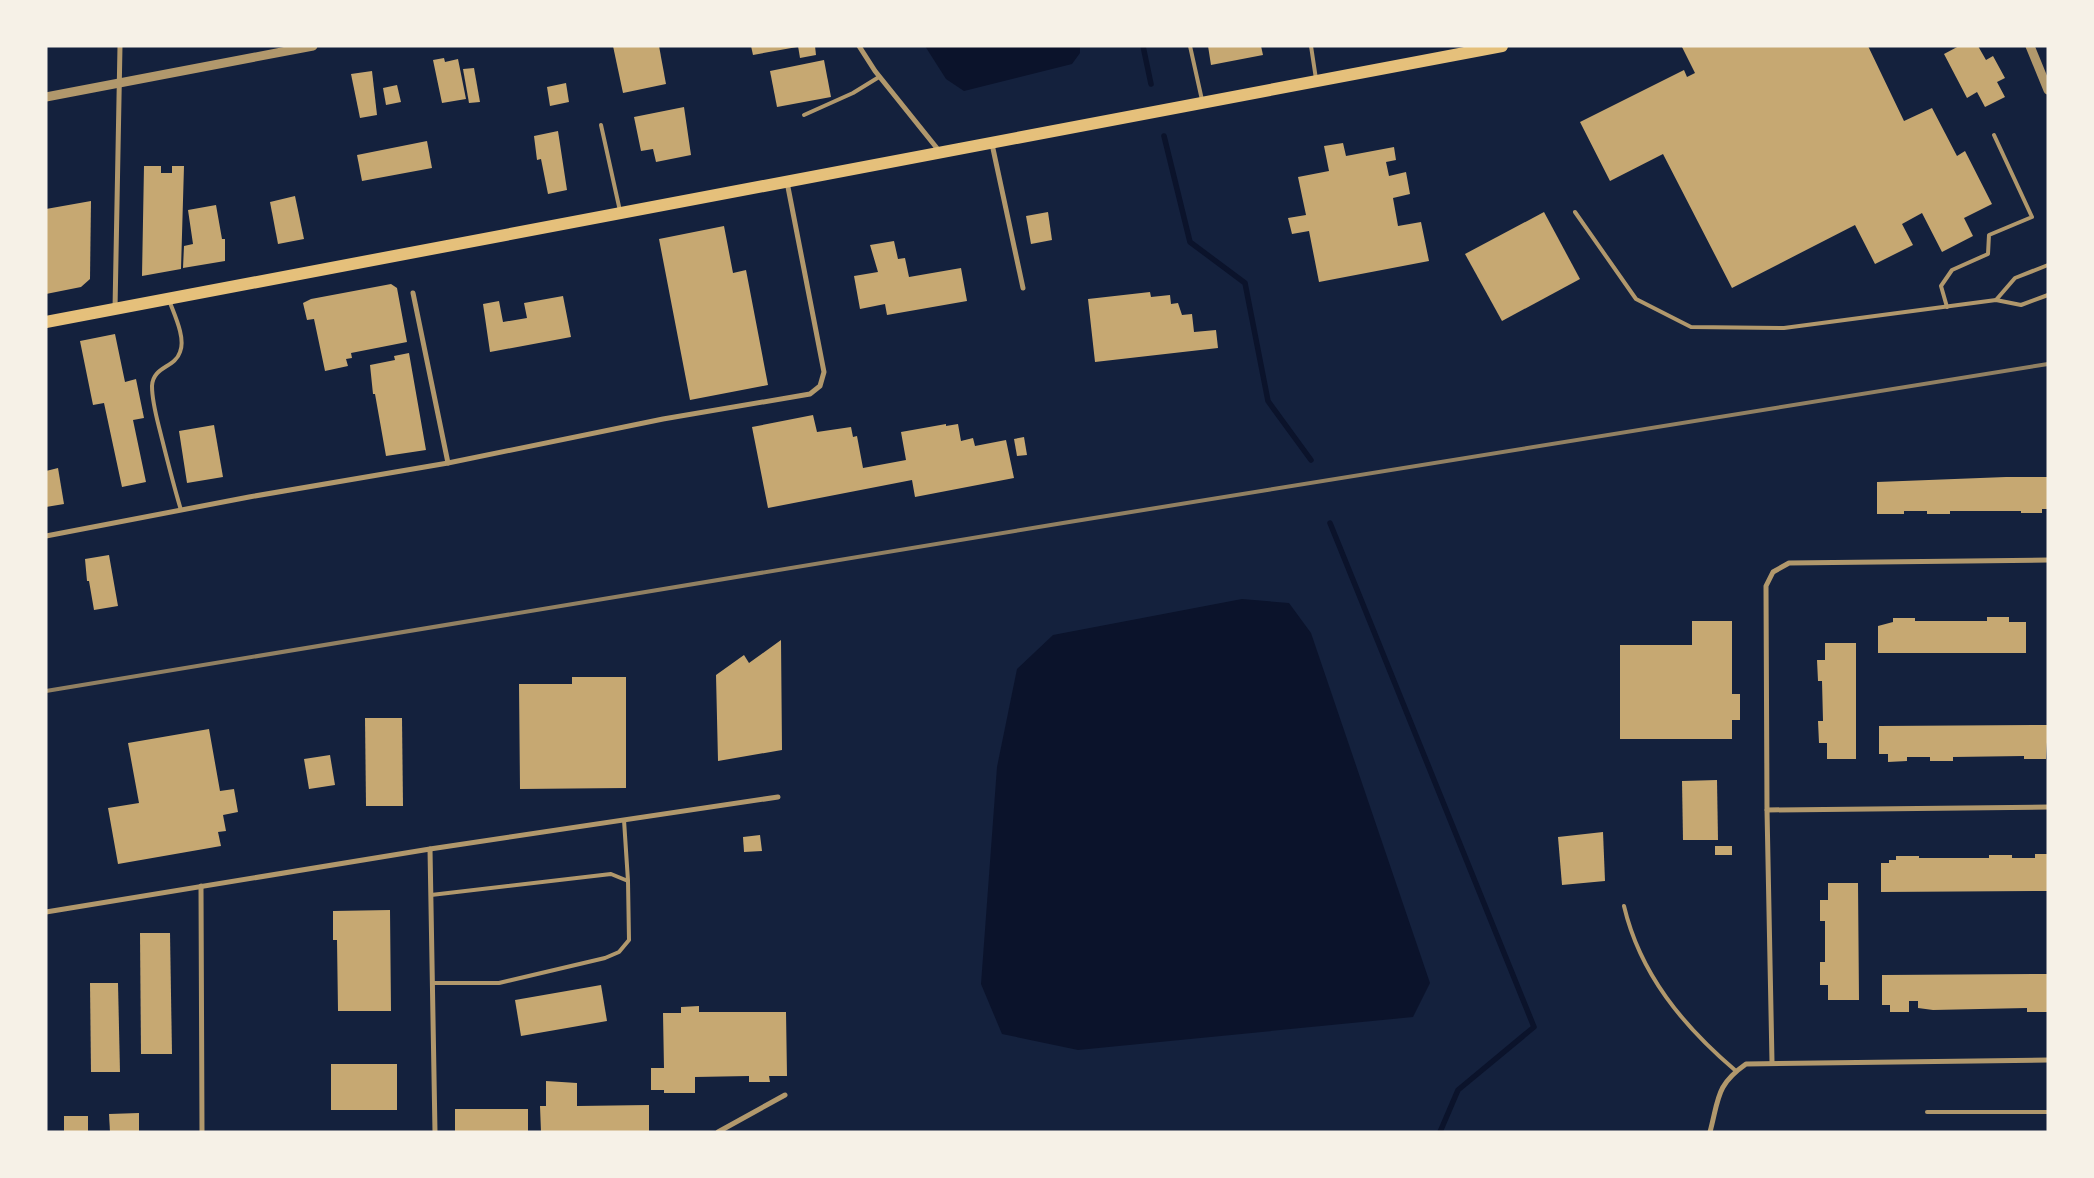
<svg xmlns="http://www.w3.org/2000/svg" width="2094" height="1178" viewBox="0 0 2094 1178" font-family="'Fira Sans Condensed',sans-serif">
	<rect width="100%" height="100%" fill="#14213d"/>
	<g fill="#0b132b">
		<path d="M 925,46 L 1080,46 L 1080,53 L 1072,64 L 964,91 L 946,79 Z"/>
		<path d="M 1242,599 L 1289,603 L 1311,633 L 1430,983 L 1413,1017 L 1078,1050 L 1002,1034 L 981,984 L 997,767 L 1017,669 L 1053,635 Z"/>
	</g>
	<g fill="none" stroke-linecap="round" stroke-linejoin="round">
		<g stroke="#0b132b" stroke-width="5.5">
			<path d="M 1143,46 L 1151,84"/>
			<path d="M 1164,136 L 1190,242 L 1245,283 L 1268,401 L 1311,460"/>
			<path d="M 1330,523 L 1534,1027 L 1458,1090 L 1440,1132"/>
		</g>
	</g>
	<g fill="#c6a872">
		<path d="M 613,46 L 659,46 L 666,84 L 623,93 Z"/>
		<path d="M 751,46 L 797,46 L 797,47 L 753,55 Z"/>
		<path d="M 798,46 L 815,46 L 816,55 L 800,58 Z"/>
		<path d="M 1208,46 L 1261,46 L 1263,55 L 1211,65 Z"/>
		<path d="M 1689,46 L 1868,46 L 1904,121 L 1932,108 L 1957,156 L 1965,151 L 1992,204 L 1964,218 L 1973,236 L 1942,252 L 1922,213 L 1902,224 L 1913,245 L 1875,264 L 1855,225 L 1732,288 L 1663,154 L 1610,181 L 1580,122 L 1684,70 L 1687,77 L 1695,73 L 1682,47 Z"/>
		<path d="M 1959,46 L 1978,46 L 1986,60 L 1993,56 L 2005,78 L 1997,82 L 2005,97 L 1985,107 L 1977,92 L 1967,98 L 1944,54 Z"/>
		<path d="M 444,58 L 445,62 L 458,59 L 466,99 L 442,103 L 433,60 Z"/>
		<path d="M 824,60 L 831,97 L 777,107 L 770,71 Z"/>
		<path d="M 474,68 L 480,102 L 469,103 L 463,69 Z"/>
		<path d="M 372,71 L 377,115 L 360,118 L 351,74 Z"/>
		<path d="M 566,83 L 569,102 L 550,106 L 547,87 Z"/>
		<path d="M 397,85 L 401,102 L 386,105 L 383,88 Z"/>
		<path d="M 684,107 L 691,155 L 656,162 L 653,149 L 641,151 L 634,117 Z"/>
		<path d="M 558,131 L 567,190 L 548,194 L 541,159 L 537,160 L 534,136 Z"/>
		<path d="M 427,141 L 432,168 L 362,181 L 357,155 Z"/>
		<path d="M 1343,143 L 1346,156 L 1394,147 L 1396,160 L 1386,162 L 1389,176 L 1406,172 L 1410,194 L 1393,198 L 1398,226 L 1421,222 L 1429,261 L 1319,282 L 1309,231 L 1292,234 L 1288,218 L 1306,215 L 1298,177 L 1329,171 L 1324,146 Z"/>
		<path d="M 144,166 L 161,166 L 161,173 L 172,173 L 172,166 L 184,166 L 181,269 L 142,276 Z"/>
		<path d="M 295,196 L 304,239 L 278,244 L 270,202 Z"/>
		<path d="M 91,201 L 90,279 L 81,287 L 46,294 L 46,209 Z"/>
		<path d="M 216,205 L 222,239 L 225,239 L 225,261 L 183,268 L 184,246 L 193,244 L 188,210 Z"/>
		<path d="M 1048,212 L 1052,240 L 1031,244 L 1026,216 Z"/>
		<path d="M 1544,212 L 1580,279 L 1502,321 L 1465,254 Z"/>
		<path d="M 724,226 L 733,273 L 746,270 L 768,385 L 690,400 L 659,239 Z"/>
		<path d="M 894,241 L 898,259 L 905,258 L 909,277 L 961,268 L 967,301 L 887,315 L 885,304 L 860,309 L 854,276 L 878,272 L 870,245 Z"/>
		<path d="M 391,284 L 397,288 L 407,342 L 351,353 L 352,358 L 346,359 L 348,366 L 325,371 L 314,319 L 307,320 L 303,303 L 311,299 Z"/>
		<path d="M 1150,292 L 1151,297 L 1170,295 L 1171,304 L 1178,303 L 1182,315 L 1192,314 L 1194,332 L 1216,330 L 1218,348 L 1095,362 L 1088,299 Z"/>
		<path d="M 563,296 L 571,337 L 490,352 L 483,304 L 499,301 L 503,322 L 527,318 L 524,303 Z"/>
		<path d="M 115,334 L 125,382 L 136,379 L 144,418 L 133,420 L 146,482 L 122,487 L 104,403 L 93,405 L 80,341 Z"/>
		<path d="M 409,353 L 426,450 L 386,456 L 375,394 L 373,394 L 370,365 L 395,360 L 394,356 Z"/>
		<path d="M 813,415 L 817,432 L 851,427 L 853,437 L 857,436 L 863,468 L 906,460 L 901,432 L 946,424 L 946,426 L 958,424 L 961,441 L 973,438 L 975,446 L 1006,440 L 1014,478 L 915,497 L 912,480 L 768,508 L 752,427 Z"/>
		<path d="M 214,425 L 223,477 L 187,483 L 179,431 Z"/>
		<path d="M 1024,437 L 1027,455 L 1017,456 L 1014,439 Z"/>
		<path d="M 58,468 L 64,504 L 46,507 L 46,471 Z"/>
		<path d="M 2006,477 L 2048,477 L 2048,509 L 2042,509 L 2042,513 L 2021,513 L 2021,511 L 1950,511 L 1950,514 L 1927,514 L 1927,511 L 1904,511 L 1904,514 L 1877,514 L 1877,482 Z"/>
		<path d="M 109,555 L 118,606 L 94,610 L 89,581 L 87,581 L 85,559 Z"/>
		<path d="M 1987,617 L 2009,617 L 2009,622 L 2026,622 L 2026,653 L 1878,653 L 1878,626 L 1893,622 L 1893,618 L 1915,618 L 1915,621 L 1987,621 Z"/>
		<path d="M 1692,621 L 1732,621 L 1732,694 L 1740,694 L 1740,720 L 1732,720 L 1732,739 L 1620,739 L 1620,645 L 1692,645 Z"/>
		<path d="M 781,640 L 782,750 L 718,761 L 716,675 L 744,655 L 749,663 Z"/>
		<path d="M 1825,643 L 1856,643 L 1856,759 L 1827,759 L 1827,743 L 1819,743 L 1818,721 L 1823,721 L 1822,681 L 1818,681 L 1817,660 L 1825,660 Z"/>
		<path d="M 572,677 L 626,677 L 626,788 L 520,789 L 519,684 L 572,684 Z"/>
		<path d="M 365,718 L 402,718 L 403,806 L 366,806 Z"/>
		<path d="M 2048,725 L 2046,759 L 2024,759 L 2024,756 L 1953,757 L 1953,761 L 1930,761 L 1930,757 L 1907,757 L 1907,761 L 1888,762 L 1888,754 L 1879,754 L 1879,726 Z"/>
		<path d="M 209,729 L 220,791 L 234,789 L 238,812 L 223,815 L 226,831 L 218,832 L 221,846 L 118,864 L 108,808 L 139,803 L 128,743 Z"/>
		<path d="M 330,755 L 335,785 L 309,789 L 304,759 Z"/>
		<path d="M 1717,780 L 1718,840 L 1683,840 L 1682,781 Z"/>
		<path d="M 1603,832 L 1605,881 L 1562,885 L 1558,837 Z"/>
		<path d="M 760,835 L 762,851 L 744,852 L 743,837 Z"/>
		<rect x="1715" y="846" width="17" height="9"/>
		<path d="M 2035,854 L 2048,854 L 2048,891 L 1881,892 L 1881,863 L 1889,863 L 1889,860 L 1896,860 L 1896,856 L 1919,856 L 1919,858 L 1989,858 L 1989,855 L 2012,855 L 2012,858 L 2035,858 Z"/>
		<path d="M 1828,883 L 1858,883 L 1859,1000 L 1828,1000 L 1828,985 L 1820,985 L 1820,962 L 1825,962 L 1825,921 L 1820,921 L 1820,900 L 1828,900 Z"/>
		<path d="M 390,910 L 391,1011 L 338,1011 L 337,940 L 333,940 L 333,911 Z"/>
		<path d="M 140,933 L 170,933 L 172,1054 L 141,1054 Z"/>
		<path d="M 2048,974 L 2048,1012 L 2027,1012 L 2027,1008 L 1933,1010 L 1918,1008 L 1918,1001 L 1909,1001 L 1909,1012 L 1890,1012 L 1890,1005 L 1882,1005 L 1882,975 Z"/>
		<path d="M 90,983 L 118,983 L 120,1072 L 91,1072 Z"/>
		<path d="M 601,985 L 607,1021 L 521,1036 L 515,1000 Z"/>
		<path d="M 699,1006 L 699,1012 L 786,1012 L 787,1076 L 769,1076 L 770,1082 L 749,1082 L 749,1076 L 695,1077 L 695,1093 L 664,1093 L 664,1090 L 651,1090 L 651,1068 L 664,1068 L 663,1013 L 681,1013 L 681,1007 Z"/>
		<rect x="331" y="1064" width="66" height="46"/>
		<path d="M 546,1081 L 577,1083 L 577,1106 L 649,1105 L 649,1132 L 541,1132 L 540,1106 L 546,1106 Z"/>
		<rect x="455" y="1109" width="73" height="23"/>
		<path d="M 139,1113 L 139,1132 L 110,1132 L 109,1114 Z"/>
		<rect x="64" y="1116" width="24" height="16"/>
	</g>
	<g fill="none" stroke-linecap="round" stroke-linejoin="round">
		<g stroke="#b1986c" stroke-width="4">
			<path d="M 1190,46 L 1202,100"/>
			<path d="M 1311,46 L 1316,79"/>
			<path d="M 804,115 L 853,93 L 879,77"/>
			<path d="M 601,125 L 620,211"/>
			<path d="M 1575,212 L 1636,299 L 1691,327 L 1784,328 L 1996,300 L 2021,305 L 2048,295"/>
			<path d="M 169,300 C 174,314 186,338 180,352 C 175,368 153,366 152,386 C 152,404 158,422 162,439 C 168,463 174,487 181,510"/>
			<path d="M 1996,300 L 2015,278 L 2048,265"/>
			<path d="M 1947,307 L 1941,286 L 1952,270 L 1988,254 L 1989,235 L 2032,217 L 1994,135"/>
			<path d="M 624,820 L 628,881"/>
			<path d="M 431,895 L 611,874 L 628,881 L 629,940 L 619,952 L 605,958 L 499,983 L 433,983"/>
			<path d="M 1624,906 C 1640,974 1683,1026 1736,1071"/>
			<path d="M 1927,1112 L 2048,1112"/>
		</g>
		<g stroke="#b1986c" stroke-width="5">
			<path d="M 859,46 L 875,71 L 940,152"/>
			<path d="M 992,144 L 1023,288"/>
			<path d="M 413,293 L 448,463"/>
			<path d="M 115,309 L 120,46"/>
			<path d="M 46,536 L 249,497 L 448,463 L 663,419 L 810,394 L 820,386 L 824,372 L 787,182"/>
			<path d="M 1767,810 L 2048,807"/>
			<path d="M 430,849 L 435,1132"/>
			<path d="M 201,886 L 202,1132"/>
			<path d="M 46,912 L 430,849 L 778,797"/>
			<path d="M 1772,1062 L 1767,810 L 1766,586 L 1773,572 L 1789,563 L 2048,560"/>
			<path d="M 718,1132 L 785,1095"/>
			<path d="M 1710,1132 C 1719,1098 1716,1085 1746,1064 L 2048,1060"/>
		</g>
		<g stroke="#b1986c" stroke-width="9">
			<path d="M 2030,46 L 2048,90"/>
			<path d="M 46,97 L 313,46"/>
		</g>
		<path stroke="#e5c07b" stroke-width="12" d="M 46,322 L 1502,46"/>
		<path stroke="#918062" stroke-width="4" d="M 46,691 L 1063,523 L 2048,364"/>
	</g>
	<rect width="2094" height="1178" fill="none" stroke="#f6f1e7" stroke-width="95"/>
</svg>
